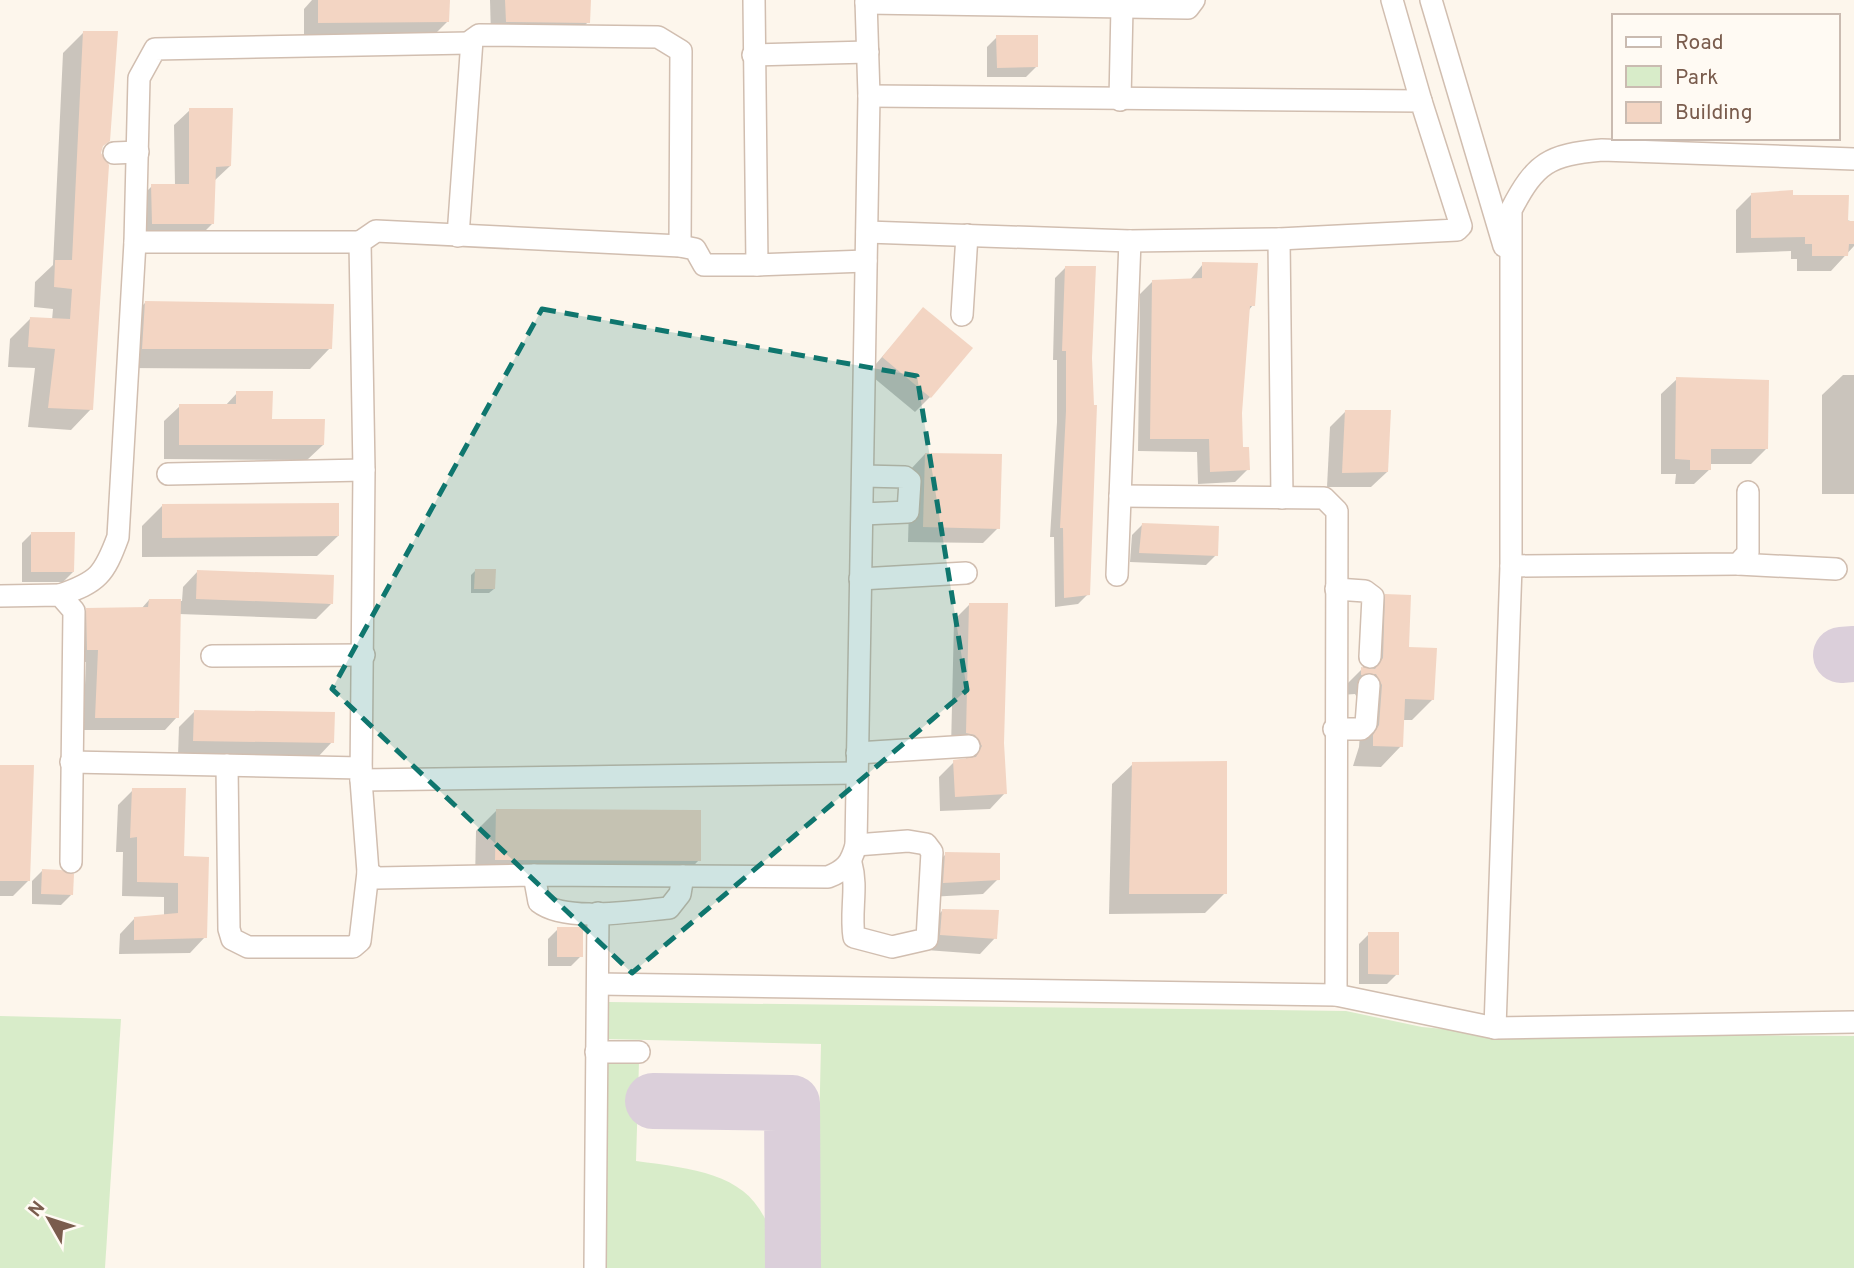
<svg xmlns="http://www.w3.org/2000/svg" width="1854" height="1268" viewBox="0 0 1854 1268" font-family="Overpass,sans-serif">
	<rect width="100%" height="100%" fill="#fdf6ec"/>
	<g fill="#d8ecc9">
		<path d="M 609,1002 L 1346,1011 L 1422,1027 L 1488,1033 L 1854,1036 L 1854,1268 L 816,1268 L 821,1044 L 606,1039 Z"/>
		<path d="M 0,1016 L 121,1019 L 105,1268 L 0,1268 Z"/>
		<path d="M 601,1062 L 639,1062 L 636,1161 C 712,1171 771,1177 776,1268 L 599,1268 Z"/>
	</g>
	<g fill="#0003">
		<path d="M 312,0 L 449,0 L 448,21 L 432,37 L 304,38 L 304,9 Z"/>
		<path d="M 490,0 L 589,0 L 588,22 L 573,38 L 491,37 Z"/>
		<path d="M 83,33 L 100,148 L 91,409 L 71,430 L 28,427 L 35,368 L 8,367 L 10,339 L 30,319 L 52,320 L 53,309 L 34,307 L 35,282 L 53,265 L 63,53 Z"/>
		<path d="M 997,37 L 1036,67 L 1026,77 L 987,77 L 987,47 Z"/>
		<path d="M 190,110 L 230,166 L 213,182 L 212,224 L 197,239 L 138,239 L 137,201 L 152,186 L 175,186 L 174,125 Z"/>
		<path d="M 1752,194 L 1854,222 L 1854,246 L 1831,271 L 1797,271 L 1797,259 L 1791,259 L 1791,251 L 1736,253 L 1736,210 Z"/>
		<path d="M 1203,264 L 1253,305 L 1248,311 L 1241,413 L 1242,449 L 1248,469 L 1235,482 L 1198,484 L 1197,452 L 1138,451 L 1140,294 L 1153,281 L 1190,280 Z"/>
		<path d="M 1065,268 L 1090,358 L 1088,594 L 1078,604 L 1055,607 L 1054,537 L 1050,537 L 1057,422 L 1057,360 L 1053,360 L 1055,278 Z"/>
		<path d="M 145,303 L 330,348 L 310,369 L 122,368 L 125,323 Z"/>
		<path d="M 924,309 L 930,397 L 915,412 L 868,373 Z"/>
		<path d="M 1843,375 L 1854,375 L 1854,494 L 1822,494 L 1822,395 Z"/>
		<path d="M 1677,379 L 1766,449 L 1751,464 L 1710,464 L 1710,469 L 1694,484 L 1675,484 L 1676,474 L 1661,474 L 1661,394 Z"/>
		<path d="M 237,393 L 271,420 L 323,445 L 307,460 L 164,459 L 164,421 L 180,406 L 225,406 Z"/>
		<path d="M 1345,412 L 1387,472 L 1371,487 L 1327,487 L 1330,427 Z"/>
		<path d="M 925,454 L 998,528 L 983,543 L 908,542 L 910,470 Z"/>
		<path d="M 163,505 L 338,536 L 317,556 L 142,557 L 142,526 Z"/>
		<path d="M 1142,525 L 1216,555 L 1206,565 L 1130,562 L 1132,535 Z"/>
		<path d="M 32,533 L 73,572 L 63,582 L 22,582 L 22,543 Z"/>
		<path d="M 198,571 L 331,604 L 316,619 L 179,614 L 177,717 L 165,730 L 83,730 L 86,662 L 75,662 L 74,623 L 87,610 L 141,609 L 149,600 L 182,601 L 183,587 Z"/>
		<path d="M 475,571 L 494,589 L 489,593 L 471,593 L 471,575 Z"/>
		<path d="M 1386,596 L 1407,649 L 1433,699 L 1412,720 L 1403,720 L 1401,746 L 1381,767 L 1353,766 L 1359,747 L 1362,706 L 1355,694 L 1341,695 L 1342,689 L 1363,668 L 1366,616 Z"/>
		<path d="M 970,604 L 1003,743 L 1005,793 L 990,809 L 940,811 L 939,777 L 954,762 L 967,760 L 960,749 L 951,748 L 954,620 Z"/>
		<path d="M 194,712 L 332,742 L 317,758 L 178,756 L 179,727 Z"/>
		<path d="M 1133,764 L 1225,893 L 1205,913 L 1109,914 L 1112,784 Z"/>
		<path d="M 0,767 L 29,880 L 13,896 L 0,896 Z"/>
		<path d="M 133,790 L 183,858 L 205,937 L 190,953 L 119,954 L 120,934 L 135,918 L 164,916 L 164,897 L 122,896 L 123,852 L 116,852 L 118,805 Z"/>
		<path d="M 497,810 L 699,860 L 679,881 L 475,880 L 476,831 Z"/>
		<path d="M 946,854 L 998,879 L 983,894 L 929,897 L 930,870 Z"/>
		<path d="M 42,871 L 71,895 L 61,905 L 32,904 L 32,881 Z"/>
		<path d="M 943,910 L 995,938 L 980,954 L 926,950 L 927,926 Z"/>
		<path d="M 558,929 L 581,956 L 571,966 L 548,966 L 548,939 Z"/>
		<path d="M 1369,934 L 1397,974 L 1387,984 L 1359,984 L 1359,944 Z"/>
	</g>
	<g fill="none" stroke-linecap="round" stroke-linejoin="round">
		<g stroke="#dbcfda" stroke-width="56">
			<path d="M 1841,655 L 1854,654"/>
			<path d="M 653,1101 L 792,1103 L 793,1268"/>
		</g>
	</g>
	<g fill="#f3d5c3">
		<path d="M 318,0 L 450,0 L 449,22 L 318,23 Z"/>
		<path d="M 505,0 L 591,0 L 590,23 L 506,22 Z"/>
		<path d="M 83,31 L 118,31 L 110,141 L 103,146 L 101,153 L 109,165 L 93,410 L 48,408 L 55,349 L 28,347 L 30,317 L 70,319 L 72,289 L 54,287 L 55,260 L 72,260 Z"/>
		<path d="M 996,35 L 1038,35 L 1038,67 L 997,68 Z"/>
		<path d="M 189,108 L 233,108 L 231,166 L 216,167 L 214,224 L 152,224 L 151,184 L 189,184 Z"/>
		<path d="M 1793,190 L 1793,195 L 1849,195 L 1848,221 L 1854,221 L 1854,244 L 1849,244 L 1848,256 L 1812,256 L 1812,244 L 1805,244 L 1805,237 L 1751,238 L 1751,193 Z"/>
		<path d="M 1202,262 L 1258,263 L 1255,306 L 1250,306 L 1242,413 L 1243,447 L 1249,447 L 1250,470 L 1210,472 L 1209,439 L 1150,439 L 1152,280 L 1202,278 Z"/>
		<path d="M 1065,266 L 1096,266 L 1092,358 L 1094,405 L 1097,405 L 1090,595 L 1064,598 L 1063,528 L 1060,528 L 1066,411 L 1066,351 L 1062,351 Z"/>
		<path d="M 145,301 L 334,304 L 332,349 L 142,349 Z"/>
		<path d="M 923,307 L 973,348 L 931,398 L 882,357 Z"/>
		<path d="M 1676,377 L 1769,380 L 1768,449 L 1711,449 L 1711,470 L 1690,470 L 1690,460 L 1675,459 Z"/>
		<path d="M 236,391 L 273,391 L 272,419 L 325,419 L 324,445 L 179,445 L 179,404 L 236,404 Z"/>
		<path d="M 1345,410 L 1391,410 L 1388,472 L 1342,473 Z"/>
		<path d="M 925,453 L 1002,454 L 1000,529 L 923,527 Z"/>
		<path d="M 339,503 L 339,536 L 162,538 L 162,504 Z"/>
		<path d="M 1142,523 L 1219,526 L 1218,556 L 1139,553 Z"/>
		<path d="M 31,532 L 75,532 L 74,572 L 31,572 Z"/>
		<path d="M 475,569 L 496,569 L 495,589 L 474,589 Z"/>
		<path d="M 197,570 L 334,575 L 333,604 L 196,599 Z"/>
		<path d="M 1385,594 L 1411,595 L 1409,647 L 1437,648 L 1434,700 L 1405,699 L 1403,747 L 1373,746 L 1373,735 L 1379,725 L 1382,685 L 1376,674 L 1361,675 L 1361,667 L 1375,669 L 1383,658 Z"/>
		<path d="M 149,599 L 181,599 L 179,718 L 95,718 L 98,650 L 87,650 L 86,608 L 148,607 Z"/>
		<path d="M 969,603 L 1008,603 L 1004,743 L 1007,794 L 955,797 L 953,760 L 976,757 L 982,746 L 975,735 L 966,733 Z"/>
		<path d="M 194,710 L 335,712 L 334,743 L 193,741 Z"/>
		<path d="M 1227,761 L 1227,894 L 1129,894 L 1132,762 Z"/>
		<path d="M 0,765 L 34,765 L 30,881 L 0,881 Z"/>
		<path d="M 132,788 L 186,788 L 184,856 L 209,857 L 207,938 L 134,940 L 134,917 L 178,913 L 178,883 L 137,882 L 137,837 L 130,838 Z"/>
		<path d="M 496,809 L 701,810 L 701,861 L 495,860 Z"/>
		<path d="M 945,852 L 1000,853 L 1000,880 L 943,883 Z"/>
		<path d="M 42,869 L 61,870 L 74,874 L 73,895 L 41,894 Z"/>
		<path d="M 942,909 L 999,910 L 997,939 L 940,935 Z"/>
		<rect x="557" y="927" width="26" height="30"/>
		<path d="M 1368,932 L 1399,932 L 1399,975 L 1368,974 Z"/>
	</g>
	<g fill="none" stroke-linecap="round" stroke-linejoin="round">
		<g stroke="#d1beb0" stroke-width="24">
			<g id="minor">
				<path d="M 754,0 L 757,265 L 866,261"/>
				<path d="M 1392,0 L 1421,101"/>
				<path d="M 1431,0 L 1504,246"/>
				<path d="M 866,3 L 1188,8 L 1194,0"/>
				<path d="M 753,55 L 868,52"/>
				<path d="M 1120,100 L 1122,7"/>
				<path d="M 114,153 L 138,152"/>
				<path d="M 867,232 L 1130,241 L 1279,239 L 1457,230 L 1461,226 L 1421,101 L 869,96"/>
				<path d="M 458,236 L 472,40 L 479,35 L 658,37 L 681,51 L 680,246"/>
				<path d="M 1279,239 L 1282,498"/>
				<path d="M 135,242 L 360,242"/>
				<path d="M 757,265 L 704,265 L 695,249 L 680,246 L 376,231 L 360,242 L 364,470 L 361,780 L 368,872 L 377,878 L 534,875 L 828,877 C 846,870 851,863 856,845 L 869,96 L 866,0"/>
				<path d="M 962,315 L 967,235"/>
				<path d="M 168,474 L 364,470"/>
				<path d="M 1120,496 L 1324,498 L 1337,511 L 1336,995"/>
				<path d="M 863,514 L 908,512 L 910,481 L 905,477 L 864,476"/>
				<path d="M 1738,564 L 1836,569"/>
				<path d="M 1511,566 L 1738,564 L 1748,553 L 1748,492"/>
				<path d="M 1117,575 L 1130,241"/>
				<path d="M 860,579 L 966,573"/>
				<path d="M 1336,589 L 1365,591 L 1373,597 L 1370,657"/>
				<path d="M 60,595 C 98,582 104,575 118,537 L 135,242 L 139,78 L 155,49 L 469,43"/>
				<path d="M 0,596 L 60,595 L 74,611 L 71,862"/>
				<path d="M 212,656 L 364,655"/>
				<path d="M 1334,729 L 1361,729 L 1366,724 L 1369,685"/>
				<path d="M 857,753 L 969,746"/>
				<path d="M 71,762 L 361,768"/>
				<path d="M 227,765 L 229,929 L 232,939 L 248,947 L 353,947 L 360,941 L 368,872"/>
				<path d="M 361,780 L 857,773"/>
				<path d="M 851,863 C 858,888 850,911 854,937 L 892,947 L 927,939 L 932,852 L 926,844 L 908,841 L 856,845"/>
				<path d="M 534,875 L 539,902 C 566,923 634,911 669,908 L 680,894 L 683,876"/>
				<path d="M 598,984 L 1336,995 L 1495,1028 L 1854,1022"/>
				<path d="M 1495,1028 L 1511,566 L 1511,210 C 1536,162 1549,155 1602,150 L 1854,159"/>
				<path d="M 596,1052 L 639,1052"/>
				<path d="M 595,1268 L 598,913"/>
			</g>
		</g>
		<use href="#minor" stroke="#fff" stroke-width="21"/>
	</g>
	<path fill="#0f766e" fill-opacity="0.2" stroke="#0f766e" stroke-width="5" stroke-dasharray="14 9" stroke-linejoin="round" d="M 542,309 L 917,376 L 967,690 L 632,973 L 332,689 Z"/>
	<rect x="1612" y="14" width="228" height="126" fill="#fffaf3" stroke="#cabbb1" stroke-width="2"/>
	<rect x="1626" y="37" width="35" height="10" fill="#ffffff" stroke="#cabbb1" stroke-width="2"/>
	<text x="1675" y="49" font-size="21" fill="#7a5c4d">Road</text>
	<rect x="1626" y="66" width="35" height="21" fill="#d8ecc9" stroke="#cabbb1" stroke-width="2"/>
	<text x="1675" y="84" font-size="21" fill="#7a5c4d">Park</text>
	<rect x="1626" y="102" width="35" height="21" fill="#f3d5c3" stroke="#cabbb1" stroke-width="2"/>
	<text x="1675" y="119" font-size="21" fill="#7a5c4d">Building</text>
	<g transform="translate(49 1219) rotate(309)" stroke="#fffaf3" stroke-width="5" paint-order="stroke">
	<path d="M0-5L12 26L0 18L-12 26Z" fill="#7a5c4d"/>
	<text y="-10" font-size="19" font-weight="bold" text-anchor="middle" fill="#7a5c4d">N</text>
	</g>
</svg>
